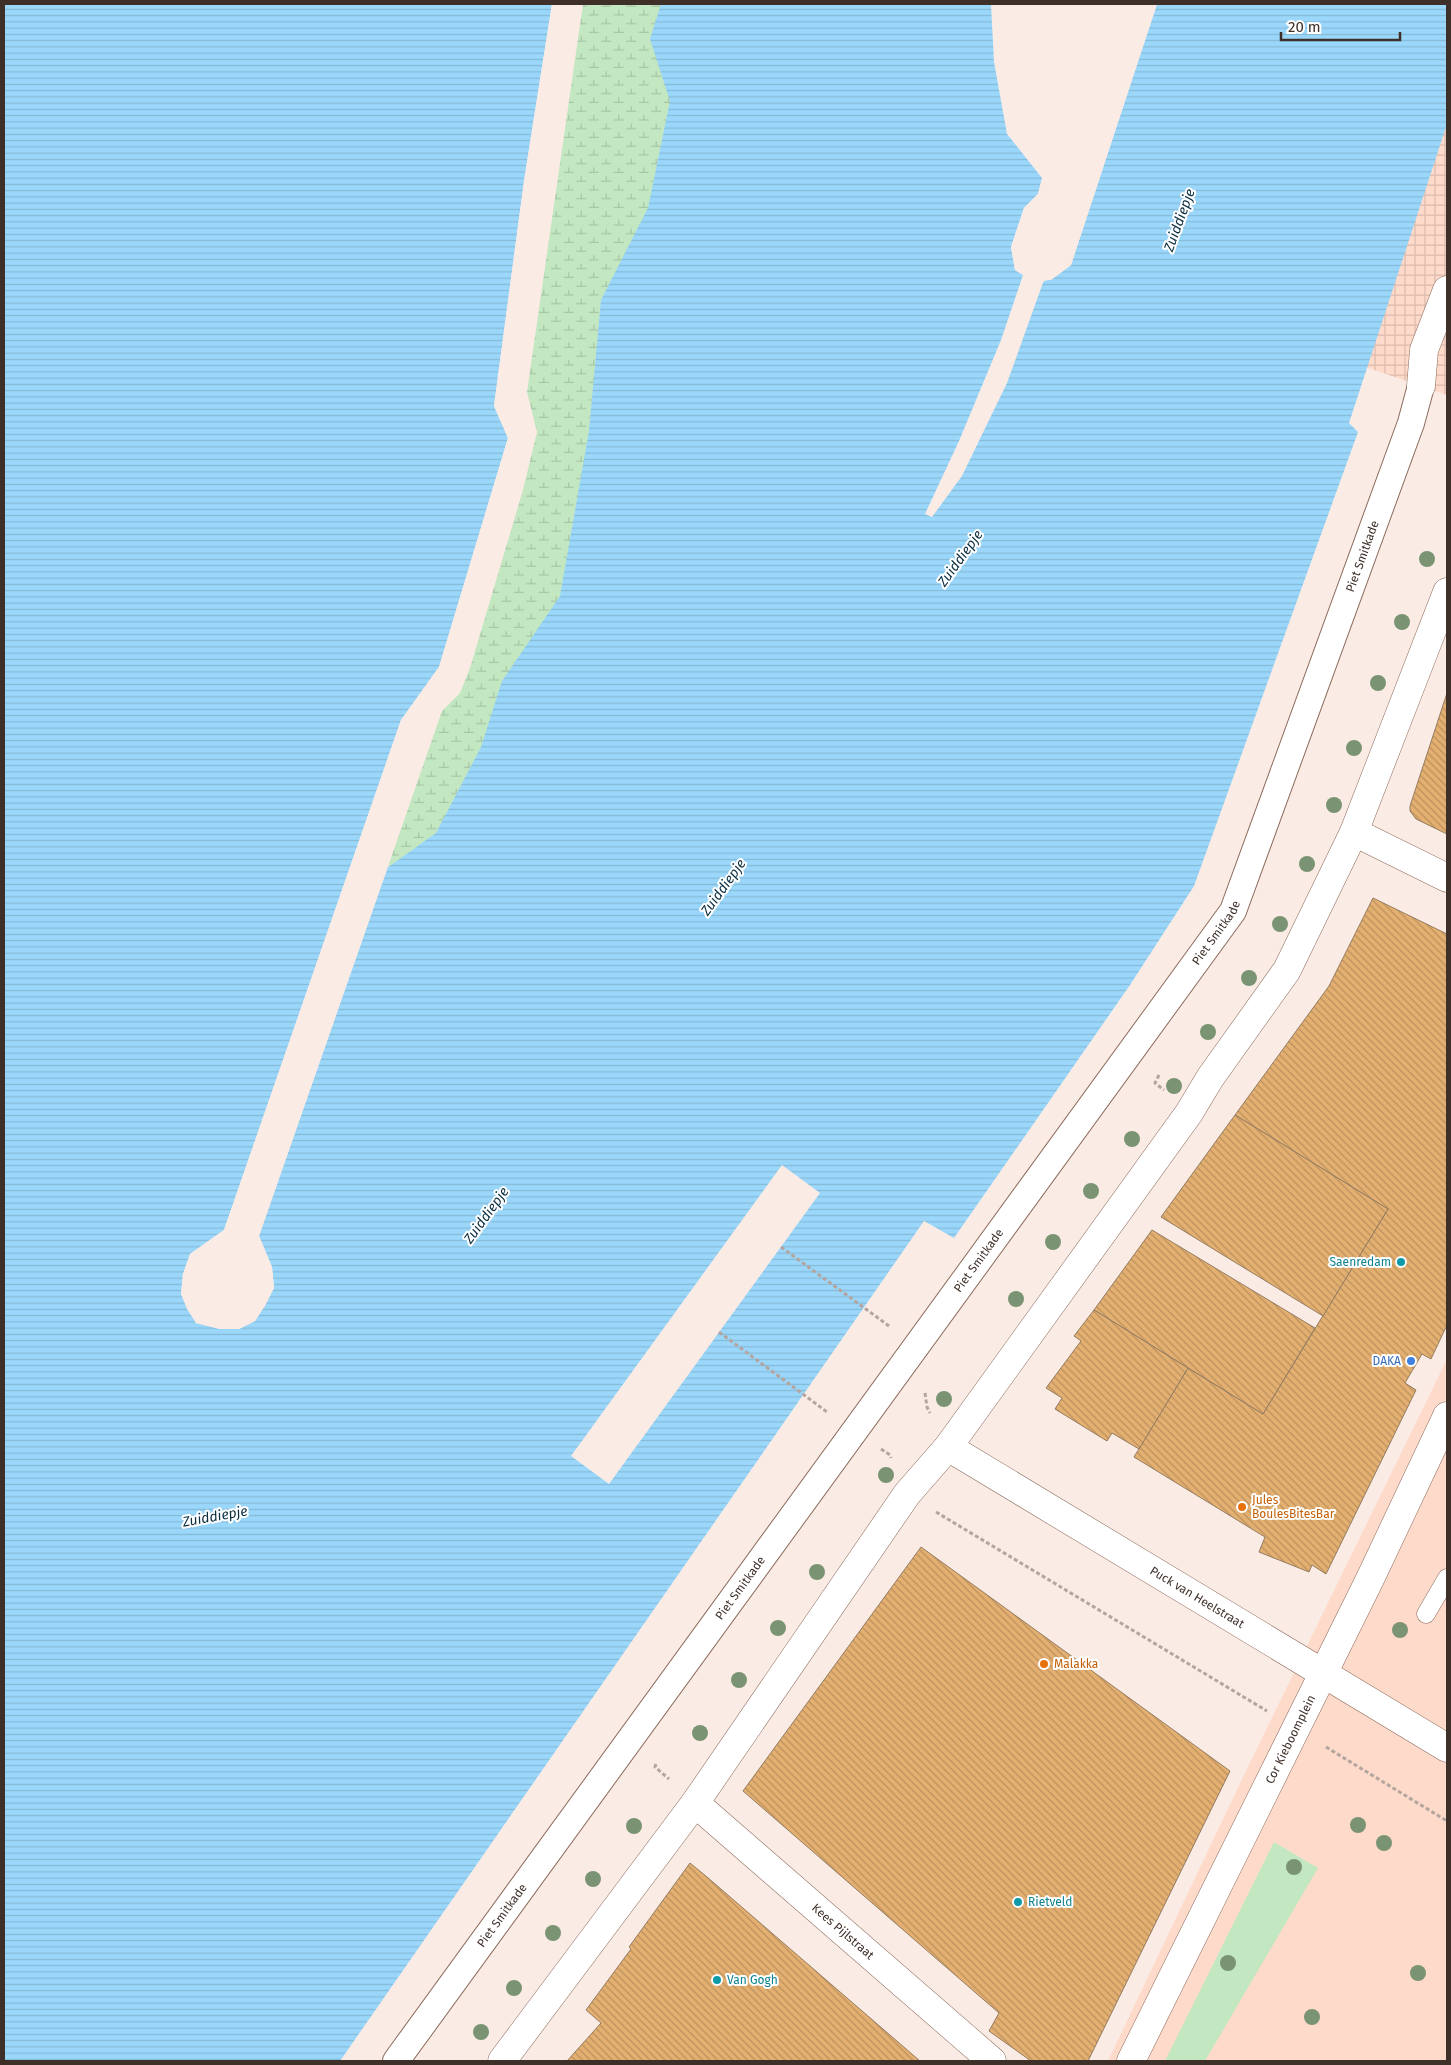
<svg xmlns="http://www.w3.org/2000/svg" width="1451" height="2065" viewBox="0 0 1451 2065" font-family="'Fira Sans',sans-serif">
	<defs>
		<pattern id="industrial-grid" width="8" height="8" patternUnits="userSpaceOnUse" patternTransform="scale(1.25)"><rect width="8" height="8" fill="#fedaca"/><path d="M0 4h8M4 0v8" fill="none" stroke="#dbbbae"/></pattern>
		<pattern id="wetland-marsh" width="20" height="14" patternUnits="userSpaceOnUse" patternTransform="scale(1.25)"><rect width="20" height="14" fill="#c2e7c1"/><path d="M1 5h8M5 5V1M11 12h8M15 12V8" fill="none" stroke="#a8c6a6"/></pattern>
		<pattern id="water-rules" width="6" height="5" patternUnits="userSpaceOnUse" patternTransform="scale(1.25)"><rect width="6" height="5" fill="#9ad7fb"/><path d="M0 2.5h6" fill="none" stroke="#86b9d7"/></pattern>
		<pattern id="building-back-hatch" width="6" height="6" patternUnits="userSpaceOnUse" patternTransform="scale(1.25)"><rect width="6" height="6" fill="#e4b071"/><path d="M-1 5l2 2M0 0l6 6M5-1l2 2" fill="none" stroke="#ba905d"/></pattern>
	</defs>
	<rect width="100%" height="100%" fill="#fbebe5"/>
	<path fill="#fedaca" d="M 1447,1359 L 1447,2061 L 1108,2061 L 1244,1775 Z"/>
	<path fill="url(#industrial-grid)" d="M 1447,4 L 1447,395 L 1258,330 Z"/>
	<path fill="#c2e7c1" d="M 1274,1842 L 1318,1868 L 1205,2061 L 1165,2061 Z"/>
	<path fill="url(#wetland-marsh)" d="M 583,4 L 777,4 L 744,325 L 285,1163 L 442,711 L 460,693 L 470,668 L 523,490 L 537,432 L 527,392 Z"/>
	<path fill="url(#water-rules)" d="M 4,4 L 552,4 L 524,181 L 494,406 L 508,438 L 439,667 L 401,720 L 224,1230 L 190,1254 L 183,1274 L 181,1294 L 196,1323 L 220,1329 L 239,1329 L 255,1321 L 274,1288 L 272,1267 L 259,1236 L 387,868 L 436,833 L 481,747 L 502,681 L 560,596 L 589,431 L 601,300 L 648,208 L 670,101 L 650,39 L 661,4 L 991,4 L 994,62 L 1007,134 L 1042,178 L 1038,194 L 1024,208 L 1011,247 L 1015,270 C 1043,287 1046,284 1071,265 L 1157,4 L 1447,4 L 1447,124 L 1349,423 L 1358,432 L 1194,886 L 1130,985 L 954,1238 L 924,1221 L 340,2061 L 4,2061 Z"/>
	<g fill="#fbebe5">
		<path d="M 552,4 L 554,4 L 526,181 L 497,406 L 510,439 L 441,668 L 403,721 L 330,944 L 226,1231 L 192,1256 L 185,1275 L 184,1294 L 189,1308 L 198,1321 L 220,1327 L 239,1326 L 253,1319 L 263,1305 L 271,1288 L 270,1268 L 257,1235 L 385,868 L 389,864 L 259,1236 L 272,1267 L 274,1288 L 265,1306 L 255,1321 L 239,1329 L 220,1329 L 196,1323 L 187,1309 L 181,1294 L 183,1274 L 190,1254 L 224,1230 L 401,720 L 439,667 L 508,438 L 494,406 L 524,181 Z"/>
		<path d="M 1154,4 L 1157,4 L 1071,265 L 1051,280 L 1044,280 L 1007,383 L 962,476 L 932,517 L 925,514 L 959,441 L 1001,340 L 1023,275 L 1015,270 L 1011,247 L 1024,208 L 1038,194 L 1043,175 L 1045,179 L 1040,195 L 1026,209 L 1014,247 L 1017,268 L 1034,279 L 1051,277 L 1069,264 Z"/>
		<path d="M 782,1165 L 820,1193 L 609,1484 L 571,1456 Z"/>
	</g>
	<g fill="url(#building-back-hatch)" stroke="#937c61">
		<path d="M 1447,693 L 1447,834 L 1416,819 L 1410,811 L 1410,806 Z"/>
		<path d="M 1373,898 L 1447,934 L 1447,1325 L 1431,1359 L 1422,1354 L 1405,1383 L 1416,1390 L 1326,1574 L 1312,1565 L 1309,1572 L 1259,1552 L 1265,1537 L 1134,1457 L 1188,1368 L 1263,1414 L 1388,1209 L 1235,1115 L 1329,986 Z"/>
		<path d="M 1235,1115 L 1388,1209 L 1323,1316 L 1161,1217 Z"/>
		<path d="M 1152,1230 L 1315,1328 L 1263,1414 L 1094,1310 Z"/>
		<path d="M 1094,1310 L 1188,1368 L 1139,1449 L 1112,1433 L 1107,1441 L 1055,1409 L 1062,1398 L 1046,1388 L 1081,1341 L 1074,1336 Z"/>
		<path d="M 921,1547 L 1230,1771 L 1088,2061 L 1031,2061 L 989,2031 L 999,2013 L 743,1791 Z"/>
		<path d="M 690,1863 L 707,1877 L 920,2061 L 567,2061 L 601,2023 L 586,2010 L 631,1949 L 629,1947 Z"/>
	</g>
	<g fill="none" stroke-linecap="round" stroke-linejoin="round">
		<g stroke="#8c6b5c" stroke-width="19">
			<path id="service" d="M 1426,1614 L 1447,1578"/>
		</g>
		<g stroke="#8c6b5c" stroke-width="28">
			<g id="pedestrian">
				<path id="s1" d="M 396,2061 L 1233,911 L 1411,423 L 1421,386"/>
			</g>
		</g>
		<g stroke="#8c6b5c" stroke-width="29">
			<g id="minor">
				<path d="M 1421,386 L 1424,350 L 1447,290"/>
				<path d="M 1354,832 L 1447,878"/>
				<path id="s2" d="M 948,1447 L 1447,1748"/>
				<path id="s3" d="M 695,1803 L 992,2061"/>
				<path d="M 502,2061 L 695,1803 L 907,1494 L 948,1447 L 1189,1113 L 1210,1078 L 1287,970 L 1354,832 L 1447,592"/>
				<path id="s4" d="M 1131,2061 L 1370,1579 L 1447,1416"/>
			</g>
		</g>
		<g stroke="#b4a59f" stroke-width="3" stroke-dasharray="4 2.5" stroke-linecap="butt">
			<path d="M 1159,1075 L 1155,1083 L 1164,1090"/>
			<path d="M 781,1247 L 889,1326"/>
			<path d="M 719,1332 L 827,1412"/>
			<path d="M 925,1393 L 927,1407 L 930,1413"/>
			<path d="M 881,1449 L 890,1455 L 891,1458"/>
			<path d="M 936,1512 L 1267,1711"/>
			<path d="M 1326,1747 L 1447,1821"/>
			<path d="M 656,1764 L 655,1767 L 669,1779"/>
		</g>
		<use href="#service" stroke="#fff" stroke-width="18"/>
		<use href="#pedestrian" stroke="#fff" stroke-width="26"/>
		<use href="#minor" stroke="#fff" stroke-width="28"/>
	</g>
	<g fill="#7a9473">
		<circle cx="1427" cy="559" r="8"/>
		<circle cx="1402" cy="622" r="8"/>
		<circle cx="1378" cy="683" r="8"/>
		<circle cx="1354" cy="748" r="8"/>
		<circle cx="1334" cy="805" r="8"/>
		<circle cx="1307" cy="864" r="8"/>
		<circle cx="1280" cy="924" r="8"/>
		<circle cx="1249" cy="978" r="8"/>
		<circle cx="1208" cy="1032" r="8"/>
		<circle cx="1174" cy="1086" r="8"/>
		<circle cx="1132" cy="1139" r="8"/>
		<circle cx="1091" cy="1191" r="8"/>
		<circle cx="1053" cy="1242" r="8"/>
		<circle cx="1016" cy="1299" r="8"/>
		<circle cx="944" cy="1399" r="8"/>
		<circle cx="886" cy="1475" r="8"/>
		<circle cx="817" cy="1572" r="8"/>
		<circle cx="778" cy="1628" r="8"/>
		<circle cx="1400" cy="1630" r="8"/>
		<circle cx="739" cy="1680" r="8"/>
		<circle cx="700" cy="1733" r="8"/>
		<circle cx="1358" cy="1825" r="8"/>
		<circle cx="634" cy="1826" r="8"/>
		<circle cx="1384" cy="1843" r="8"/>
		<circle cx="1294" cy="1867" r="8"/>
		<circle cx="593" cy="1879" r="8"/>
		<circle cx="553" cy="1933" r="8"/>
		<circle cx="1228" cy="1963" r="8"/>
		<circle cx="1418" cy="1973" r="8"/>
		<circle cx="514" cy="1988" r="8"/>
		<circle cx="1312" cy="2017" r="8"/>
		<circle cx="481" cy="2032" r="8"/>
	</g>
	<g fill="#0f9aa8" stroke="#fff" stroke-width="2">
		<circle cx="1401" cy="1262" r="5"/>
		<circle cx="1018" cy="1902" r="5"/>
		<circle cx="717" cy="1980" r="5"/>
	</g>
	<circle fill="#3f7fe0" stroke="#fff" stroke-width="2" cx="1411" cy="1361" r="5"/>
	<g fill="#e8710a" stroke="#fff" stroke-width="2">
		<circle cx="1242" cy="1507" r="5"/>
		<circle cx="1044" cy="1664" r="5"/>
	</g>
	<g text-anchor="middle" stroke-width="4" stroke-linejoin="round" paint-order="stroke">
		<g font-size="12" fill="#3e3029" stroke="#fff">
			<text dy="4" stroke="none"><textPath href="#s1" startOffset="1800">Piet Smitkade</textPath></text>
			<text dy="4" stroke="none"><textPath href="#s1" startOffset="1395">Piet Smitkade</textPath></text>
			<text dy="4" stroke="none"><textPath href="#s1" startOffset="990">Piet Smitkade</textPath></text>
			<text dy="4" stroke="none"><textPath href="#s1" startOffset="585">Piet Smitkade</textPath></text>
			<text dy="4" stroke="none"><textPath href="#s2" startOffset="291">Puck van Heelstraat</textPath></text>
			<text dy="4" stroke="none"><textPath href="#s4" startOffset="359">Cor Kieboomplein</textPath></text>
			<text dy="4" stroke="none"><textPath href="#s1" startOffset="180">Piet Smitkade</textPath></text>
			<text dy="4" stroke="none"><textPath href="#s3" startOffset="196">Kees Pijlstraat</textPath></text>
		</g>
		<g font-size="12" fill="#0d838f" stroke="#fff" text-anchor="start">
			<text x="1391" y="1266" text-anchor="end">Saenredam</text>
			<text x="1028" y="1906">Rietveld</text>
			<text x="727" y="1984">Van Gogh</text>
		</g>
		<g font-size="12" fill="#366cbe" stroke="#fff" text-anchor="end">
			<text x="1401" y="1365">DAKA</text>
		</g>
		<g font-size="12" fill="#c56008" stroke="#fff" text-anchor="start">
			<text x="1252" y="1504">Jules<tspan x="1252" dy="14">BoulesBitesBar</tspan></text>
			<text x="1054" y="1668">Malakka</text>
		</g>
		<g font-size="14" font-style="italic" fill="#0c3042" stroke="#fff">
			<text transform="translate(1179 220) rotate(-70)" y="5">Zuiddiepje</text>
			<text transform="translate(960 558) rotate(-54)" y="5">Zuiddiepje</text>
			<text transform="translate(723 887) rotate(-54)" y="5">Zuiddiepje</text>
			<text transform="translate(486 1215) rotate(-54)" y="5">Zuiddiepje</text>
			<text transform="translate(215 1516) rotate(-10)" y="5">Zuiddiepje</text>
		</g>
	</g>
	<rect width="1451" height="2065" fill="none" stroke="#3e3029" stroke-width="10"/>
	<path d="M1281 32v8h119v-8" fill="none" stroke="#3e3029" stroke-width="2.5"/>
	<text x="1288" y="32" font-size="15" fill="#3e3029" stroke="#ffffff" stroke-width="4" paint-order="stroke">20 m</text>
</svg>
